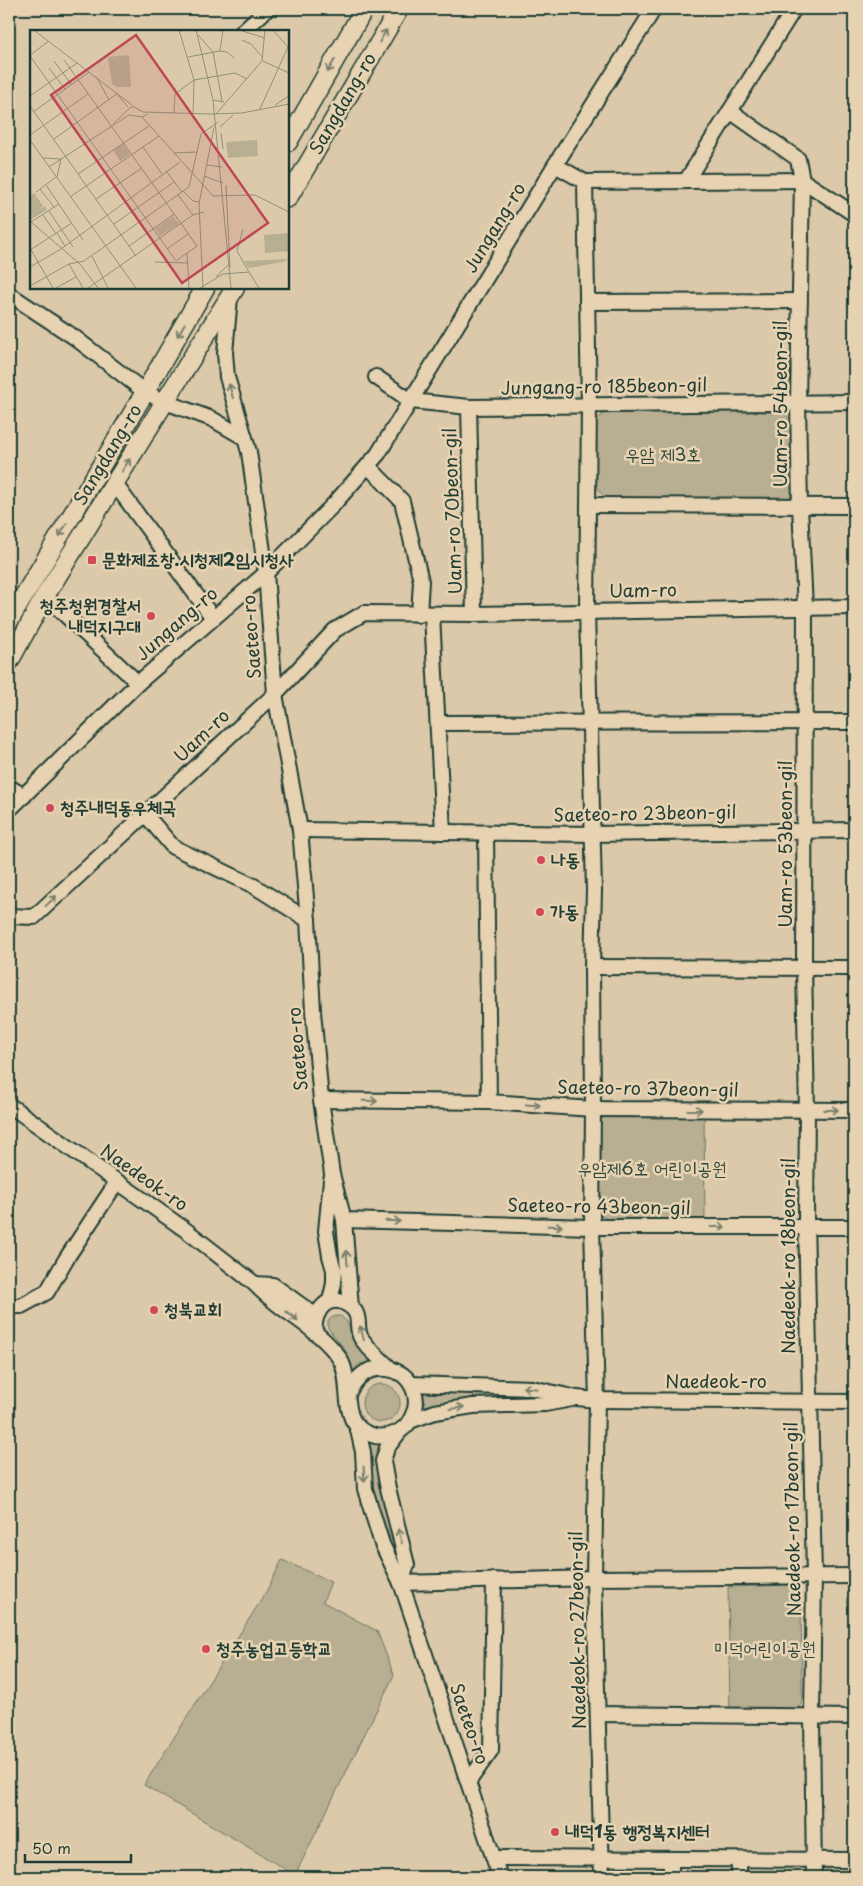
<svg xmlns="http://www.w3.org/2000/svg" width="863" height="1886" viewBox="0 0 863 1886" font-family="'Playpen Sans','Poor Story',sans-serif">
	<rect width="100%" height="100%" fill="#dbc9aa"/>
	<filter id="ink" filterUnits="userSpaceOnUse"><feTurbulence type="fractalNoise" baseFrequency=".02" numOctaves="2"/><feDisplacementMap in="SourceGraphic" scale="10" xChannelSelector="R" yChannelSelector="G"/><feConvolveMatrix kernelMatrix="1 2 1 2 8 2 1 2 1" color-interpolation-filters="sRGB"/></filter>
	<g filter="url(#ink)">
		<g fill="#b8af93" stroke="#6c7664">
			<path d="M 607,411 L 782,412 L 791,420 L 793,493 L 787,502 L 606,499 L 595,485 L 594,422 Z"/>
			<path d="M 606,1113 L 704,1113 L 705,1222 L 612,1222 L 600,1215 L 599,1123 Z"/>
			<path d="M 335,1213 L 337,1217 L 347,1298 L 335,1296 L 331,1214 Z"/>
			<path d="M 337,1316 L 341,1316 L 347,1322 L 356,1345 L 371,1362 L 359,1364 L 353,1371 L 344,1348 L 328,1328 L 328,1321 L 333,1317 Z"/>
			<circle cx="381" cy="1403" r="19"/>
			<path d="M 446,1392 L 519,1394 L 425,1406 L 423,1393 Z"/>
			<path d="M 367,1439 L 377,1443 L 383,1443 C 367,1463 383,1488 388,1510 C 391,1522 393,1535 396,1548 L 389,1536 L 372,1490 Z"/>
			<path d="M 282,1560 L 331,1582 L 323,1602 L 377,1631 L 394,1675 L 295,1875 L 144,1785 L 265,1594 Z"/>
			<path d="M 790,1585 L 801,1595 L 802,1703 L 795,1713 L 730,1711 L 728,1587 Z"/>
		</g>
		<g fill="none" stroke-linecap="round" stroke-linejoin="round">
			<g stroke="#1f3d34" stroke-width="18">
				<g id="minor">
					<path d="M 243,31 L 267,9"/>
					<path d="M 730,111 L 798,159 L 802,180 L 798,403 L 800,507 L 805,608 L 804,967 L 807,1110 L 806,1219 L 814,1576 L 812,1717 L 814,1877"/>
					<path d="M 555,165 L 585,182 L 802,180"/>
					<path d="M 802,180 L 854,214"/>
					<path d="M 686,181 L 794,9"/>
					<path d="M 585,182 L 589,406 L 587,611 L 594,890 L 592,967 L 593,1109 L 592,1227 L 597,1400 L 594,1578 L 602,1877"/>
					<path d="M 9,294 L 74,337 L 145,392 L 165,402 L 212,419 L 245,438 L 249,452 L 266,573 L 275,694 L 300,830 L 308,920 L 313,1011 L 321,1100 L 332,1174 L 344,1220 L 351,1307"/>
					<path d="M 230,297 L 225,353 L 227,377 L 245,438"/>
					<path d="M 587,302 L 800,301"/>
					<path d="M 376,377 L 411,401 L 469,407 L 854,402"/>
					<path d="M 469,407 L 474,614"/>
					<path d="M 368,466 L 402,501 L 421,581 L 419,615"/>
					<path d="M 115,484 L 213,618"/>
					<path d="M 589,505 L 854,506"/>
					<path d="M 45,596 L 138,683"/>
					<path d="M 432,614 L 443,832"/>
					<path d="M 438,723 L 854,722"/>
					<path d="M 9,787 L 24,796"/>
					<path d="M 9,810 L 138,683 L 266,573 L 334,504 L 378,454 L 555,165 L 654,9"/>
					<path d="M 145,814 L 173,847 L 254,886 L 308,920"/>
					<path d="M 300,830 L 593,834 L 854,830"/>
					<path d="M 486,833 L 489,1102"/>
					<path d="M 9,916 L 34,917 L 275,694 L 335,630 L 364,613 L 474,614 L 854,607"/>
					<path d="M 592,967 L 854,968"/>
					<path d="M 321,1100 L 489,1102 L 593,1109 L 854,1110"/>
					<path d="M 9,1105 L 187,1231 L 255,1284 C 280,1312 320,1328 340,1359 C 355,1385 335,1426 375,1436 C 386,1438 398,1434 406,1426 C 411,1421 413,1415 415,1409 C 418,1397 413,1383 403,1375 C 399,1372 394,1371 390,1368 C 382,1361 375,1354 368,1347 C 366,1344 363,1341 361,1338 C 355,1327 362,1316 351,1307 C 329,1290 312,1311 315,1333"/>
					<path d="M 344,1220 L 592,1227 L 854,1227"/>
					<path d="M 255,1284 L 273,1285 L 316,1316"/>
					<path d="M 330,1301 L 334,1283 L 334,1270 L 330,1256 L 326,1231 L 331,1180"/>
					<path d="M 9,1306 L 21,1306 L 47,1292 L 66,1259 L 117,1182"/>
					<path d="M 411,1384 L 532,1388 L 577,1398 L 597,1400 L 854,1402"/>
					<path d="M 348,1394 C 357,1374 371,1365 392,1370"/>
					<path d="M 410,1421 L 435,1412 L 473,1406 L 545,1404 L 572,1399"/>
					<path d="M 357,1426 L 363,1452 L 365,1489 L 382,1544 L 401,1583 L 500,1877"/>
					<path d="M 399,1432 L 387,1448 L 383,1461 L 387,1484 L 407,1565 L 401,1583"/>
					<path d="M 401,1583 L 594,1578 L 854,1576"/>
					<path d="M 598,1714 L 854,1717"/>
					<path d="M 469,1781 L 491,1750 L 494,1580"/>
					<path d="M 495,1858 L 854,1860"/>
					<path d="M 671,1861 L 671,1877"/>
					<path d="M 739,1861 L 739,1877"/>
				</g>
			</g>
			<g stroke="#1f3d34" stroke-width="21">
				<g id="major">
					<path d="M 288,142 L 364,9"/>
					<path d="M 288,198 L 399,9"/>
					<path d="M 9,621 L 145,392 L 205,288"/>
					<path d="M 9,662 L 45,596 L 235,288"/>
				</g>
			</g>
			<use href="#minor" stroke="#e7d2b1" stroke-width="14"/>
			<use href="#major" stroke="#e7d2b1" stroke-width="18"/>
		</g>
		<defs><path id="oneway-shaft" d="M-6 0H5M1.5-3L5.5 0L1.5 3" fill="none" stroke-width="1.6" stroke-linecap="round" stroke-linejoin="round" transform="scale(1.25)"/></defs>
		<g stroke="#79806c">
			<use href="#oneway-shaft" transform="translate(383 36) rotate(-60)"/>
			<use href="#oneway-shaft" transform="translate(331 66) rotate(120)"/>
			<use href="#oneway-shaft" transform="translate(181 330) rotate(120)"/>
			<use href="#oneway-shaft" transform="translate(231 391) rotate(-105)"/>
			<use href="#oneway-shaft" transform="translate(126 465) rotate(-58)"/>
			<use href="#oneway-shaft" transform="translate(63 530) rotate(121)"/>
			<use href="#oneway-shaft" transform="translate(51 901) rotate(-43)"/>
			<use href="#oneway-shaft" transform="translate(370 1101) rotate(1)"/>
			<use href="#oneway-shaft" transform="translate(533 1105) rotate(4)"/>
			<use href="#oneway-shaft" transform="translate(695 1110)"/>
			<use href="#oneway-shaft" transform="translate(831 1110)"/>
			<use href="#oneway-shaft" transform="translate(393 1221) rotate(2)"/>
			<use href="#oneway-shaft" transform="translate(555 1226) rotate(2)"/>
			<use href="#oneway-shaft" transform="translate(718 1227)"/>
			<use href="#oneway-shaft" transform="translate(347 1258) rotate(-94)"/>
			<use href="#oneway-shaft" transform="translate(292 1316) rotate(38)"/>
			<use href="#oneway-shaft" transform="translate(362 1333) rotate(-105)"/>
			<use href="#oneway-shaft" transform="translate(530 1388) rotate(-174)"/>
			<use href="#oneway-shaft" transform="translate(457 1408) rotate(-9)"/>
			<use href="#oneway-shaft" transform="translate(364 1474) rotate(87)"/>
			<use href="#oneway-shaft" transform="translate(400 1536) rotate(-104)"/>
		</g>
	</g>
	<g fill="#d1495b" stroke="#e7d2b1" stroke-width="2">
		<rect x="87" y="555" width="10" height="10" rx="2.5"/>
		<circle cx="151" cy="616" r="5"/>
		<circle cx="50" cy="808" r="5"/>
		<circle cx="541" cy="860" r="5"/>
		<circle cx="540" cy="912" r="5"/>
		<circle cx="154" cy="1310" r="5"/>
		<circle cx="206" cy="1649" r="5"/>
		<circle cx="555" cy="1832" r="5"/>
	</g>
	<g text-anchor="middle" stroke-width="5" stroke-linejoin="round" paint-order="stroke">
		<g font-size="18" fill="#1f3d34" stroke="#e7d2b1">
			<text transform="translate(343 104) rotate(-60)" y="6">Sangdang-ro</text>
			<text transform="translate(495 228) rotate(-59)" y="6">Jungang-ro</text>
			<text transform="translate(604 387) rotate(-1)" y="6">Jungang-ro 185beon-gil</text>
			<text transform="translate(781 404) rotate(-90)" y="6">Uam-ro 54beon-gil</text>
			<text transform="translate(108 455) rotate(-59)" y="6">Sangdang-ro</text>
			<text transform="translate(453 511) rotate(-92)" y="6">Uam-ro 70beon-gil</text>
			<text transform="translate(643 591) rotate(-1)" y="6">Uam-ro</text>
			<text transform="translate(177 624) rotate(-41)" y="6">Jungang-ro</text>
			<text transform="translate(252 637) rotate(-94)" y="6">Saeteo-ro</text>
			<text transform="translate(202 736) rotate(-43)" y="6">Uam-ro</text>
			<text transform="translate(645 814) rotate(-1)" y="6">Saeteo-ro 23beon-gil</text>
			<text transform="translate(786 844) rotate(-90)" y="6">Uam-ro 53beon-gil</text>
			<text transform="translate(298 1049) rotate(-95)" y="6">Saeteo-ro</text>
			<text transform="translate(648 1089) rotate(1)" y="6">Saeteo-ro 37beon-gil</text>
			<text transform="translate(144 1178) rotate(35)" y="6">Naedeok-ro</text>
			<text transform="translate(599 1207) rotate(1)" y="6">Saeteo-ro 43beon-gil</text>
			<text transform="translate(789 1256) rotate(-90)" y="6">Naedeok-ro 18beon-gil</text>
			<text x="716" y="1388">Naedeok-ro</text>
			<text transform="translate(793 1519) rotate(-91)" y="6">Naedeok-ro 17beon-gil</text>
			<text transform="translate(578 1630) rotate(-91)" y="6">Naedeok-ro 27beon-gil</text>
			<text transform="translate(469 1724) rotate(71)" y="6">Saeteo-ro</text>
		</g>
		<g font-size="18" fill="#2e483e" stroke="#e7d2b1">
			<text x="663" y="461">우암 제3호</text>
			<text x="652" y="1175">우암제6호 어린이공원</text>
			<text x="765" y="1655">미덕어린이공원</text>
		</g>
		<g font-size="18" font-weight="bold" fill="#1f3d34" stroke="#e7d2b1" text-anchor="start">
			<text x="102" y="566">문화제조창.시청제2임시청사</text>
			<text x="141" y="612" text-anchor="end">청주청원경찰서<tspan x="141" dy="21">내덕지구대</tspan></text>
			<text x="60" y="814">청주내덕동우체국</text>
			<text x="551" y="866">나동</text>
			<text x="550" y="918">가동</text>
			<text x="164" y="1316">청북교회</text>
			<text x="216" y="1655">청주농업고등학교</text>
			<text x="565" y="1838">내덕1동 행정복지센터</text>
		</g>
	</g>
	<g transform="translate(30 30)">
		<rect width="259" height="259" fill="#dbc9aa"/>
		<path d="M 99,25 L 101,57 L 87,57 L 82,54 L 78,27 ZM 227,110 L 228,126 L 198,128 L 196,112 ZM 93,114 L 100,124 L 90,131 L 83,120 ZM 4,163 L 13,176 L 7,181 L 15,176 L 17,180 L 0,190 L 0,166 ZM 143,186 L 149,194 L 130,206 L 125,199 ZM 259,203 L 259,221 L 235,223 L 234,205 ZM 259,229 L 253,232 L 218,238 L 214,231 Z" fill="#b8af93"/>
		<path fill="none" stroke="#90917b" stroke-width="1" d="M 149,0 L 164,50 L 163,84M 166,0 L 183,70M 209,0 L 235,8M 243,0 L 258,17M 5,1 L 102,75M 168,5 L 183,22 L 192,71M 212,10 L 221,14 L 233,28M 190,21 L 193,0M 0,25 L 19,11M 0,26 L 146,231M 158,27 L 190,21 L 197,22 L 204,28M 34,30 L 167,216M 24,31 L 41,54M 233,31 L 259,43M 19,38 L 35,59M 67,48 L 79,70M 88,65 L 98,77M 0,66 L 47,33M 194,72 L 183,70 L 201,258M 245,75 L 259,66M 0,76 L 106,226M 230,79 L 258,17M 3,82 L 59,42M 144,83 L 145,64 L 164,50 L 205,43 L 217,49M 186,84 L 232,31 L 235,0M 112,87 L 183,166 L 225,165 L 259,182M 83,94 L 102,76 L 113,82 L 180,84 L 212,83 L 259,74M 190,97 L 203,85M 191,103 L 193,119M 0,105 L 58,64M 24,109 L 88,63M 0,110 L 106,258M 113,117 L 132,144M 144,123 L 167,122M 13,128 L 31,129 L 27,147M 177,135 L 192,137M 19,137 L 99,85 L 112,87 L 118,84M 136,141 L 152,162M 48,144 L 119,96M 174,146 L 193,153M 16,155 L 53,210M 196,155 L 200,238M 10,159 L 24,177M 153,161 L 163,171 L 169,172M 6,162 L 26,147M 148,165 L 163,185M 40,167 L 129,106M 66,169 L 112,138M 19,181 L 43,217M 13,185 L 26,204M 1,192 L 50,234 L 68,258M 1,192 L 29,174M 84,194 L 144,152M 213,199 L 207,221 L 219,242M 27,203 L 35,216M 99,216 L 144,184M 0,218 L 23,258M 137,219 L 158,204M 0,220 L 42,193M 157,223 L 159,258M 62,226 L 78,258M 146,231 L 167,216M 125,232 L 158,233M 39,234 L 53,258M 0,237 L 31,219 L 150,132M 186,247 L 198,235M 0,256 L 39,234 L 54,231 L 159,157 L 171,104 L 188,92M 26,258 L 46,247M 58,258 L 163,185 L 174,182M 170,258 L 193,244 L 219,242 L 229,258M 173,258 L 169,174 L 184,97"/>
		<path fill="#bf4857" fill-opacity="0.15" stroke="#bf4857" stroke-width="2.5" d="M 106,5 L 238,193 L 152,253 L 21,65 Z"/>
		<rect width="259" height="259" fill="none" stroke="#1f3d34" stroke-width="2.5"/>
	</g>
	<rect width="863" height="1886" fill="none" stroke="#e7d2b1" stroke-width="30"/>
	<rect x="15" y="15" width="833" height="1856" fill="none" stroke="#1f3d34" stroke-width="2" filter="url(#ink)"/>
	<path d="M25 1854v8h106v-8" fill="none" stroke="#1f3d34" stroke-width="2.5"/>
	<text x="32" y="1854" font-size="15" fill="#1f3d34" stroke="#e7d2b1" stroke-width="4" paint-order="stroke">50 m</text>
</svg>
